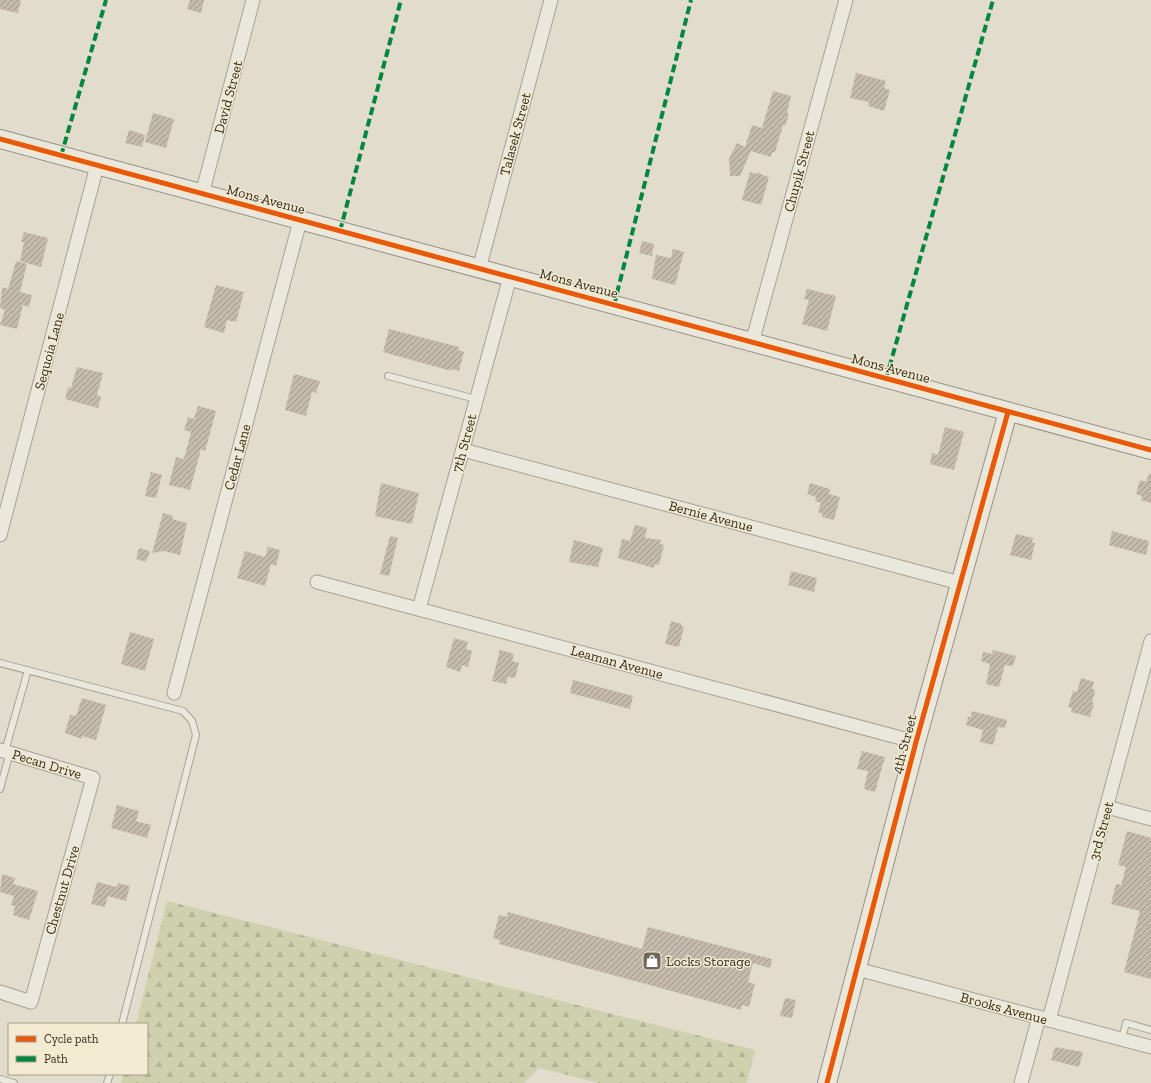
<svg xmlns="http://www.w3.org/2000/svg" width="1151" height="1083" viewBox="0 0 1151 1083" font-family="'Zilla Slab',serif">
	<defs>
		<pattern id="forest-firs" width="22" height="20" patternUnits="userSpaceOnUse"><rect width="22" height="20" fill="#ced0ae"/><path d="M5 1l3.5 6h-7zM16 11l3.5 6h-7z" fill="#b2b395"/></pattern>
		<pattern id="building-hatch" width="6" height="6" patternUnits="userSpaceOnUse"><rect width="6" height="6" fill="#c5bbac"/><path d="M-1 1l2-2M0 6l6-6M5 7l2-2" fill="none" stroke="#a1988b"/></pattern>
	</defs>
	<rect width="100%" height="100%" fill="#e1dccb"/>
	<path fill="url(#forest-firs)" d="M 167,901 L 755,1050 L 747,1083 L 599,1083 L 539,1068 L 524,1083 L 121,1083 L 124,1074 L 147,1074 L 147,1024 L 136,1024 Z"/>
	<g fill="url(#building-hatch)">
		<path d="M 0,0 L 21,0 L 18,13 L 0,9 Z"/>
		<path d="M 190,0 L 204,0 L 201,13 L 187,9 Z"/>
		<path d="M 856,73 L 886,81 L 884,88 L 890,90 L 884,111 L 868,106 L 869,102 L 850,98 Z"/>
		<path d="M 773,91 L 791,96 L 787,113 L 789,114 L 785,126 L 783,125 L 775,152 L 772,152 L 771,157 L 751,151 L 740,176 L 730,176 L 729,159 L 737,143 L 745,147 L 752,125 L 762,128 Z"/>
		<path d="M 153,113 L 174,119 L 166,148 L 145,142 Z"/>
		<path d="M 129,130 L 145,135 L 142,147 L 125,143 Z"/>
		<path d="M 750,172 L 756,174 L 759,172 L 762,175 L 769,177 L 761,205 L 742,200 Z"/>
		<path d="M 24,232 L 48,238 L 41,267 L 20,261 L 24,242 L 21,242 Z"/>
		<path d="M 642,241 L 654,244 L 652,256 L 639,253 Z"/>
		<path d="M 673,249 L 684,252 L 675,285 L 652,279 L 656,255 L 671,258 Z"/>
		<path d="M 16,261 L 27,264 L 20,292 L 32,295 L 29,307 L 23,305 L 17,329 L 0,325 L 5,310 L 0,308 L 2,287 L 8,289 Z"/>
		<path d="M 216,285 L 244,292 L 236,322 L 227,320 L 224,333 L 204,327 Z"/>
		<path d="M 807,289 L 836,296 L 827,331 L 802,324 L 809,300 L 804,299 Z"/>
		<path d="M 389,329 L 459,347 L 458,350 L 464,352 L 459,371 L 451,369 L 451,371 L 383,352 Z"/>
		<path d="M 77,367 L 103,373 L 97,395 L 101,397 L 98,408 L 65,399 L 68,388 L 71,388 Z"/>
		<path d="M 294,374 L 320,381 L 316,393 L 312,392 L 306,416 L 285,410 Z"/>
		<path d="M 198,406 L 216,411 L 205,451 L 201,449 L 190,490 L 169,485 L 176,457 L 184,459 L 191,432 L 184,430 L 188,417 L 194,419 Z"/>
		<path d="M 945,427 L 964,432 L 954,470 L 930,464 L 932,453 L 938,455 Z"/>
		<path d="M 151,472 L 162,475 L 156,498 L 145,496 Z"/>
		<path d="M 1149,474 L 1151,474 L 1151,503 L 1141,500 L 1142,496 L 1136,494 L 1140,480 L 1146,482 Z"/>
		<path d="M 381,483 L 419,493 L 412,524 L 375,516 Z"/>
		<path d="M 810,483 L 830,489 L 829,494 L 840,497 L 834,520 L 822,517 L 823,514 L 818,512 L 821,503 L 815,501 L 816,497 L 807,494 Z"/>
		<path d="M 163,513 L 173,516 L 172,519 L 187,523 L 180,555 L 164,551 L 152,553 Z"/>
		<path d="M 635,525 L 647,528 L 645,538 L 661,540 L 660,544 L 664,545 L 659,565 L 655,564 L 654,568 L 618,558 L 622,539 L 630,541 Z"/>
		<path d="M 1112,531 L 1149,541 L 1146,555 L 1109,545 Z"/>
		<path d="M 1016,534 L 1033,538 L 1032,542 L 1035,543 L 1031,560 L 1010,555 Z"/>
		<path d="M 390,536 L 398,538 L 389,576 L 380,574 Z"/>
		<path d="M 574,540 L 603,548 L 598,567 L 569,562 Z"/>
		<path d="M 268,547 L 280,550 L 276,566 L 271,564 L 265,586 L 237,578 L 245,551 L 265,557 Z"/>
		<path d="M 139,548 L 150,551 L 146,562 L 136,559 Z"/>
		<path d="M 791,571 L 817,578 L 814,592 L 788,585 Z"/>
		<path d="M 671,621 L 682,624 L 681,626 L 684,627 L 679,647 L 665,644 Z"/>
		<path d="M 130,632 L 154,639 L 145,671 L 121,664 Z"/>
		<path d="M 454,638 L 468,642 L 466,649 L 472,651 L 468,667 L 462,665 L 460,672 L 446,667 Z"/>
		<path d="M 500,650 L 514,654 L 512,661 L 519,663 L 515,678 L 508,677 L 506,684 L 492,681 Z"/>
		<path d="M 993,650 L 1016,656 L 1013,666 L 1005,665 L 999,687 L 986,684 L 990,664 L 981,661 L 983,652 L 992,654 Z"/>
		<path d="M 1081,678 L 1094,682 L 1092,689 L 1095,690 L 1092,703 L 1094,703 L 1090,717 L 1071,712 L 1072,708 L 1068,707 L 1073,691 L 1077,692 Z"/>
		<path d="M 573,680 L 633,696 L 630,709 L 570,693 Z"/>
		<path d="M 82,698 L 106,705 L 96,740 L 82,736 L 82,739 L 65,733 L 70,715 L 76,716 Z"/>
		<path d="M 972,711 L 1007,720 L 1005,728 L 998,727 L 993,745 L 980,742 L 983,730 L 966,725 L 968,717 L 971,717 Z"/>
		<path d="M 862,751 L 885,757 L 875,792 L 864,789 L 868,771 L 857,769 Z"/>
		<path d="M 117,805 L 139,811 L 136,821 L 151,825 L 147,838 L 111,828 Z"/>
		<path d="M 1127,831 L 1151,838 L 1151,979 L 1124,972 L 1140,911 L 1111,904 L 1116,884 L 1121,885 L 1126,867 L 1118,865 Z"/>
		<path d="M 2,874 L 15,878 L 13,884 L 38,891 L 29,920 L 13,915 L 15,906 L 11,905 L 14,896 L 0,892 Z"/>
		<path d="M 97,882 L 117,887 L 118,883 L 130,886 L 126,901 L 108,896 L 105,907 L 91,904 Z"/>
		<path d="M 508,912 L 642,949 L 648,927 L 772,959 L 770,968 L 753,963 L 748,982 L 755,984 L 749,1007 L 742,1005 L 741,1010 L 499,944 L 500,940 L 493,938 L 499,915 L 507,917 Z"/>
		<path d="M 785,998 L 796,1000 L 792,1018 L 780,1016 Z"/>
		<path d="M 1055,1047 L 1083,1052 L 1079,1067 L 1051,1060 Z"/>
	</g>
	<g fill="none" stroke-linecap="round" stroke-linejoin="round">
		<g stroke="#a6a195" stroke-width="8">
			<g id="lane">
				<path d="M 388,376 L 476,399"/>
				<path d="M 0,663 L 183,711 L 192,721 L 196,735 L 122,1024"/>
				<path d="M 5,751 L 28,670"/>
				<path d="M 0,789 L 10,752"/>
				<path d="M 1122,1039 L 1126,1023 L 1151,1030"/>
				<path d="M 0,1079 L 14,1083"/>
				<path d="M 107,1083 L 110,1074"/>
			</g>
		</g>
		<g stroke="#a6a195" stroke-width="15">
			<g id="street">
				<path d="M 202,194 L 253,0"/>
				<path d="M 479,269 L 551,0"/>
				<path d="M 752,343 L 846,0"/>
				<path d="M 463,450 L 960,583"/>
				<path d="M 0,535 L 97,166"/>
				<path d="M 317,582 L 916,742"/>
				<path d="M 419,609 L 510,277"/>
				<path d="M 174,693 L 300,221"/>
				<path d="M 0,750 L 93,778 L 31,1002 L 0,992"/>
				<path d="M 1107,807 L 1151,819"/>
				<path d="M 857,969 L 1151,1047"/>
				<path d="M 1049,1020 L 1151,641"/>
				<path d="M 1021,1083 L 1039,1017"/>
			</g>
		</g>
		<g stroke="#969185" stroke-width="20">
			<g id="secondary">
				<path d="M 0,139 L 1151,450"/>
				<path d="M 827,1083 L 916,742 L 1008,412"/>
			</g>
		</g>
		<use href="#lane" stroke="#eae7dd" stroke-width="6"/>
		<use href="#street" stroke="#eae7dd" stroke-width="13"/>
		<use href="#secondary" stroke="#eae7dd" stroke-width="18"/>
		<g stroke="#00873e" stroke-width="4" stroke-dasharray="8 4" stroke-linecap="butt">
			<path d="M 61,156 L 106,0"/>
			<path d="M 340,231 L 401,0"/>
			<path d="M 614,305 L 691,0"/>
			<path d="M 886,379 L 993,0"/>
		</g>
		<g stroke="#f2ebd1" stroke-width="8">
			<g id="cycleway">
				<path d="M 0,139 L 1151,450"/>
				<path d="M 827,1083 L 916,742 L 1008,412"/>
			</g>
		</g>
		<use href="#cycleway" stroke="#e8590c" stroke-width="5"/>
	</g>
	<defs>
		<g id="shop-square" transform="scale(1)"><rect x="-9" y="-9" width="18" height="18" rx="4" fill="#71685b" stroke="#f2ebd1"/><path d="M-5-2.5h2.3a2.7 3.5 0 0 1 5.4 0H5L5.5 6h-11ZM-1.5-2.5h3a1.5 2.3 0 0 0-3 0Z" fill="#fff"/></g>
	</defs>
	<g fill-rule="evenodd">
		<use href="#shop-square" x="652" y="961"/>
	</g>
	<g text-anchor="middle" stroke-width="3" stroke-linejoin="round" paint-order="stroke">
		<g font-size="14" fill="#342a1e" stroke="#f2ebd1">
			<text transform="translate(228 97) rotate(-75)" y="5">David Street</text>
			<text transform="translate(515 134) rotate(-75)" y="5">Talasek Street</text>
			<text transform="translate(799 171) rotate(-75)" y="5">Chupik Street</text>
			<text transform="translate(266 199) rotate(15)" y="5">Mons Avenue</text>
			<text transform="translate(579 283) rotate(15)" y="5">Mons Avenue</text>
			<text transform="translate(49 351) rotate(-75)" y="5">Sequoia Lane</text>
			<text transform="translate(891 368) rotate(15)" y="5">Mons Avenue</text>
			<text transform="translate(464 443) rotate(-75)" y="5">7th Street</text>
			<text transform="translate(237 457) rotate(-75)" y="5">Cedar Lane</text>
			<text transform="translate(711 516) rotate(15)" y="5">Bernie Avenue</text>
			<text transform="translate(617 662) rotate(15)" y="5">Leaman Avenue</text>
			<text transform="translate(904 744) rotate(-75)" y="5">4th Street</text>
			<text transform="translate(47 764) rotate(17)" y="5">Pecan Drive</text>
			<text transform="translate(1101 831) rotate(-75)" y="5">3rd Street</text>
			<text transform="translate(62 890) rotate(-74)" y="5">Chestnut Drive</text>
			<text transform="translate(1004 1008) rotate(15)" y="5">Brooks Avenue</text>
		</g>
		<g font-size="14" fill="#342a1e" stroke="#f2ebd1" text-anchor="start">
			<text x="666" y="966">Locks Storage</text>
		</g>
	</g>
	<rect x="8" y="1023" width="140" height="52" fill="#f2ebd1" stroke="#a69e89"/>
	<rect x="16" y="1036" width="20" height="6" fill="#e8590c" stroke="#a69e89"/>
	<text x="44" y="1043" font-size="12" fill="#342a1e">Cycle path</text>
	<rect x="16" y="1056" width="20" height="6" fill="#00873e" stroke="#a69e89"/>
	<text x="44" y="1063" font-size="12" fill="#342a1e">Path</text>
</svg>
